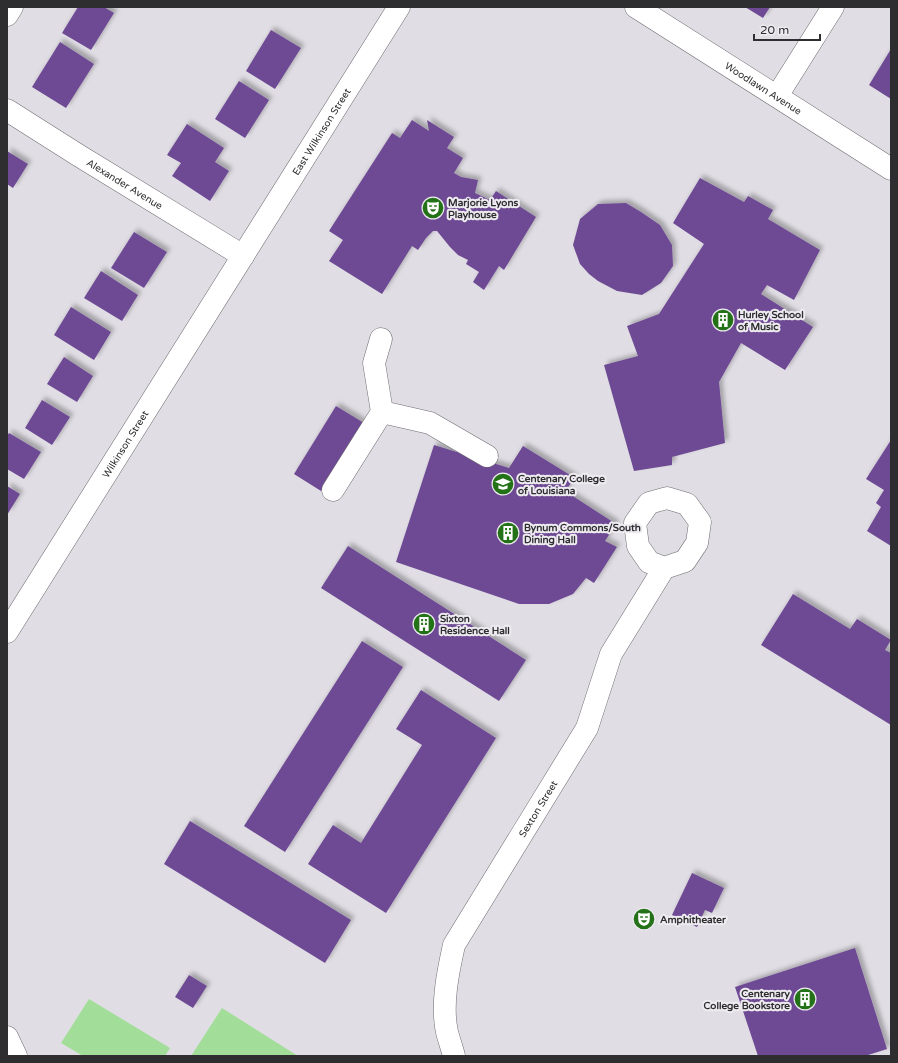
<svg xmlns="http://www.w3.org/2000/svg" width="898" height="1063" viewBox="0 0 898 1063" font-family="'Varela Round',sans-serif">
	<defs>
		<filter id="shadow"><feDropShadow dx="3.5" dy="-3.5" stdDeviation="2" flood-color="#0004"/></filter>
	</defs>
	<rect width="100%" height="100%" fill="#e0dee4"/>
	<g fill="#a3dd9a">
		<path d="M 89,999 L 170,1048 L 165,1056 L 83,1056 L 61,1043 Z"/>
		<path d="M 222,1008 L 298,1056 L 191,1056 Z"/>
	</g>
	<g fill="#6e4994" filter="url(#shadow)">
		<path d="M 78,7 L 104,7 L 114,13 L 91,50 L 62,33 Z"/>
		<path d="M 745,7 L 770,7 L 763,18 Z"/>
		<path d="M 271,30 L 301,48 L 275,89 L 246,71 Z"/>
		<path d="M 60,42 L 94,64 L 66,108 L 32,87 Z"/>
		<path d="M 891,49 L 891,99 L 869,85 Z"/>
		<path d="M 239,81 L 269,100 L 245,138 L 215,119 Z"/>
		<path d="M 412,120 L 429,131 L 427,120 L 454,137 L 447,148 L 463,158 L 454,173 L 461,177 L 478,180 L 475,193 L 490,200 L 496,191 L 536,217 L 504,270 L 499,266 L 484,290 L 473,282 L 479,272 L 466,264 L 468,260 L 458,255 L 450,247 L 437,231 L 433,231 L 426,238 L 418,250 L 412,246 L 382,294 L 329,261 L 343,240 L 329,231 L 392,133 L 400,138 Z"/>
		<path d="M 187,124 L 224,148 L 215,162 L 229,171 L 210,201 L 172,176 L 181,163 L 167,155 Z"/>
		<path d="M 7,151 L 28,164 L 13,188 L 7,184 Z"/>
		<path d="M 700,178 L 744,202 L 748,196 L 773,210 L 768,219 L 820,250 L 794,300 L 767,285 L 761,294 L 813,327 L 785,370 L 741,343 L 719,382 L 725,443 L 672,457 L 672,465 L 634,471 L 604,365 L 638,356 L 627,326 L 659,314 L 704,244 L 673,223 Z"/>
		<path d="M 626,203 L 641,212 L 660,225 L 672,245 L 673,266 L 661,283 L 642,295 L 617,291 L 598,281 L 589,274 L 580,264 L 573,245 L 580,219 L 598,204 Z"/>
		<path d="M 134,232 L 167,252 L 144,288 L 111,268 Z"/>
		<path d="M 101,271 L 138,295 L 122,321 L 84,298 Z"/>
		<path d="M 71,307 L 111,332 L 94,360 L 54,335 Z"/>
		<path d="M 64,357 L 93,376 L 77,402 L 47,384 Z"/>
		<path d="M 42,400 L 70,417 L 52,445 L 25,428 Z"/>
		<path d="M 336,406 L 364,423 L 321,491 L 294,474 Z"/>
		<path d="M 9,433 L 41,452 L 24,479 L 7,469 L 7,436 Z"/>
		<path d="M 891,440 L 891,546 L 867,531 L 881,507 L 876,503 L 884,490 L 866,479 Z"/>
		<path d="M 434,445 L 509,468 L 523,446 L 575,478 L 565,491 L 616,524 L 605,541 L 617,547 L 594,583 L 586,578 L 573,594 L 549,604 L 519,604 L 396,562 Z"/>
		<path d="M 7,486 L 20,494 L 7,515 Z"/>
		<path d="M 348,546 L 526,660 L 499,701 L 321,588 Z"/>
		<path d="M 793,594 L 850,629 L 857,619 L 891,640 L 885,650 L 891,653 L 891,725 L 761,645 Z"/>
		<path d="M 362,641 L 403,667 L 285,852 L 244,826 Z"/>
		<path d="M 421,690 L 496,738 L 386,913 L 308,864 L 333,825 L 361,843 L 422,745 L 396,729 Z"/>
		<path d="M 190,821 L 351,920 L 325,963 L 164,864 Z"/>
		<path d="M 692,873 L 724,888 L 712,913 L 705,910 L 697,927 L 672,915 Z"/>
		<path d="M 855,948 L 887,1049 L 865,1056 L 758,1056 L 735,987 Z"/>
		<path d="M 189,975 L 207,986 L 193,1008 L 175,997 Z"/>
	</g>
	<g fill="none" stroke-linecap="round" stroke-linejoin="round">
		<g stroke="#6e6c71" stroke-width="23">
			<g id="minor">
				<path id="s1" d="M 636,7 L 891,169"/>
				<path d="M 7,15 L 12,7"/>
				<path d="M 777,96 L 833,7"/>
				<path id="s2" d="M 7,110 L 78,155 L 243,256"/>
				<path d="M 382,412 L 430,423 L 487,456"/>
				<path d="M 333,490 L 382,412 L 374,363 L 381,339"/>
				<path id="s3" d="M 7,632 L 399,7"/>
				<path d="M 7,1037 L 16,1056"/>
				<path id="s4" d="M 454,1056 C 452,1048 449,1040 447,1032 C 441,1005 448,972 454,945 L 587,728 L 611,654 L 664,568 L 685,561 L 697,543 L 700,522 L 687,504 L 667,498 L 649,503 L 635,523 L 638,546 L 649,562 L 664,568"/>
			</g>
		</g>
		<use href="#minor" stroke="#fff" stroke-width="22"/>
	</g>
	<defs>
		<g id="theatre-disc" transform="scale(1.15)"><circle r="9.5" fill="#247218" stroke="#eeebf1"/><path d="M-5-5.5Q0-4 5-5.5V0Q5 5 0 6Q-5 5-5 0ZM-3.3-2.5H-1v1.5H-3.3ZM1-2.5H3.3v1.5H1ZM-2.8 1Q0 5.5 2.8 1Z" fill="#fff"/></g>
		<g id="building-disc" transform="scale(1.15)"><circle r="9.5" fill="#247218" stroke="#eeebf1"/><path d="M-4-6H4V6H1V3H-1V6H-4ZM-2.5-4.3h1.7v1.8h-1.7ZM.8-4.3h1.7v1.8H.8ZM-2.5-1h1.7V.8h-1.7ZM.8-1h1.7V.8H.8Z" fill="#fff"/></g>
		<g id="university-disc" transform="scale(1.15)"><circle r="9.5" fill="#247218" stroke="#eeebf1"/><path d="M0-5L7-2L0 1L-7-2ZM-4 1L0 2.5L4 1V4Q0 6-4 4Z" fill="#fff"/></g>
	</defs>
	<g fill-rule="evenodd">
		<use href="#theatre-disc" x="433" y="208"/>
		<use href="#building-disc" x="723" y="320"/>
		<use href="#university-disc" x="503" y="484"/>
		<use href="#building-disc" x="508" y="533"/>
		<use href="#building-disc" x="424" y="624"/>
		<use href="#theatre-disc" x="644" y="919"/>
		<use href="#building-disc" x="805" y="999"/>
	</g>
	<g text-anchor="middle" stroke-width="4" stroke-linejoin="round" paint-order="stroke">
		<g font-size="10" fill="#2e2d30" stroke="#eeebf1">
			<text dy="4" stroke="none"><textPath href="#s1" startOffset="151">Woodlawn Avenue</textPath></text>
			<text dy="4" stroke="none"><textPath href="#s3" startOffset="591">East Wilkinson Street</textPath></text>
			<text dy="4" stroke="none"><textPath href="#s2" startOffset="139">Alexander Avenue</textPath></text>
			<text dy="4" stroke="none"><textPath href="#s3" startOffset="222">Wilkinson Street</textPath></text>
			<text dy="4" stroke="none"><textPath href="#s4" startOffset="273">Sexton Street</textPath></text>
		</g>
		<g font-size="10" font-weight="bold" fill="#2e2d30" stroke="#eeebf1" text-anchor="start">
			<text x="448" y="206">Marjorie Lyons<tspan x="448" dy="12">Playhouse</tspan></text>
			<text x="738" y="318">Hurley School<tspan x="738" dy="12">of Music</tspan></text>
			<text x="518" y="482">Centenary College<tspan x="518" dy="12">of Louisiana</tspan></text>
			<text x="524" y="531">Bynum Commons/South<tspan x="524" dy="12">Dining Hall</tspan></text>
			<text x="440" y="622">Sixton<tspan x="440" dy="12">Residence Hall</tspan></text>
			<text x="660" y="923">Amphitheater</text>
			<text x="790" y="997" text-anchor="end">Centenary<tspan x="790" dy="12">College Bookstore</tspan></text>
		</g>
	</g>
	<rect width="898" height="1063" fill="none" stroke="#2e2d30" stroke-width="16"/>
	<path d="M754 34v6h66v-6" fill="none" stroke="#2e2d30" stroke-width="2"/>
	<text x="760" y="34" font-size="12" fill="#2e2d30" stroke="#eeebf1" stroke-width="3" paint-order="stroke">20 m</text>
</svg>
